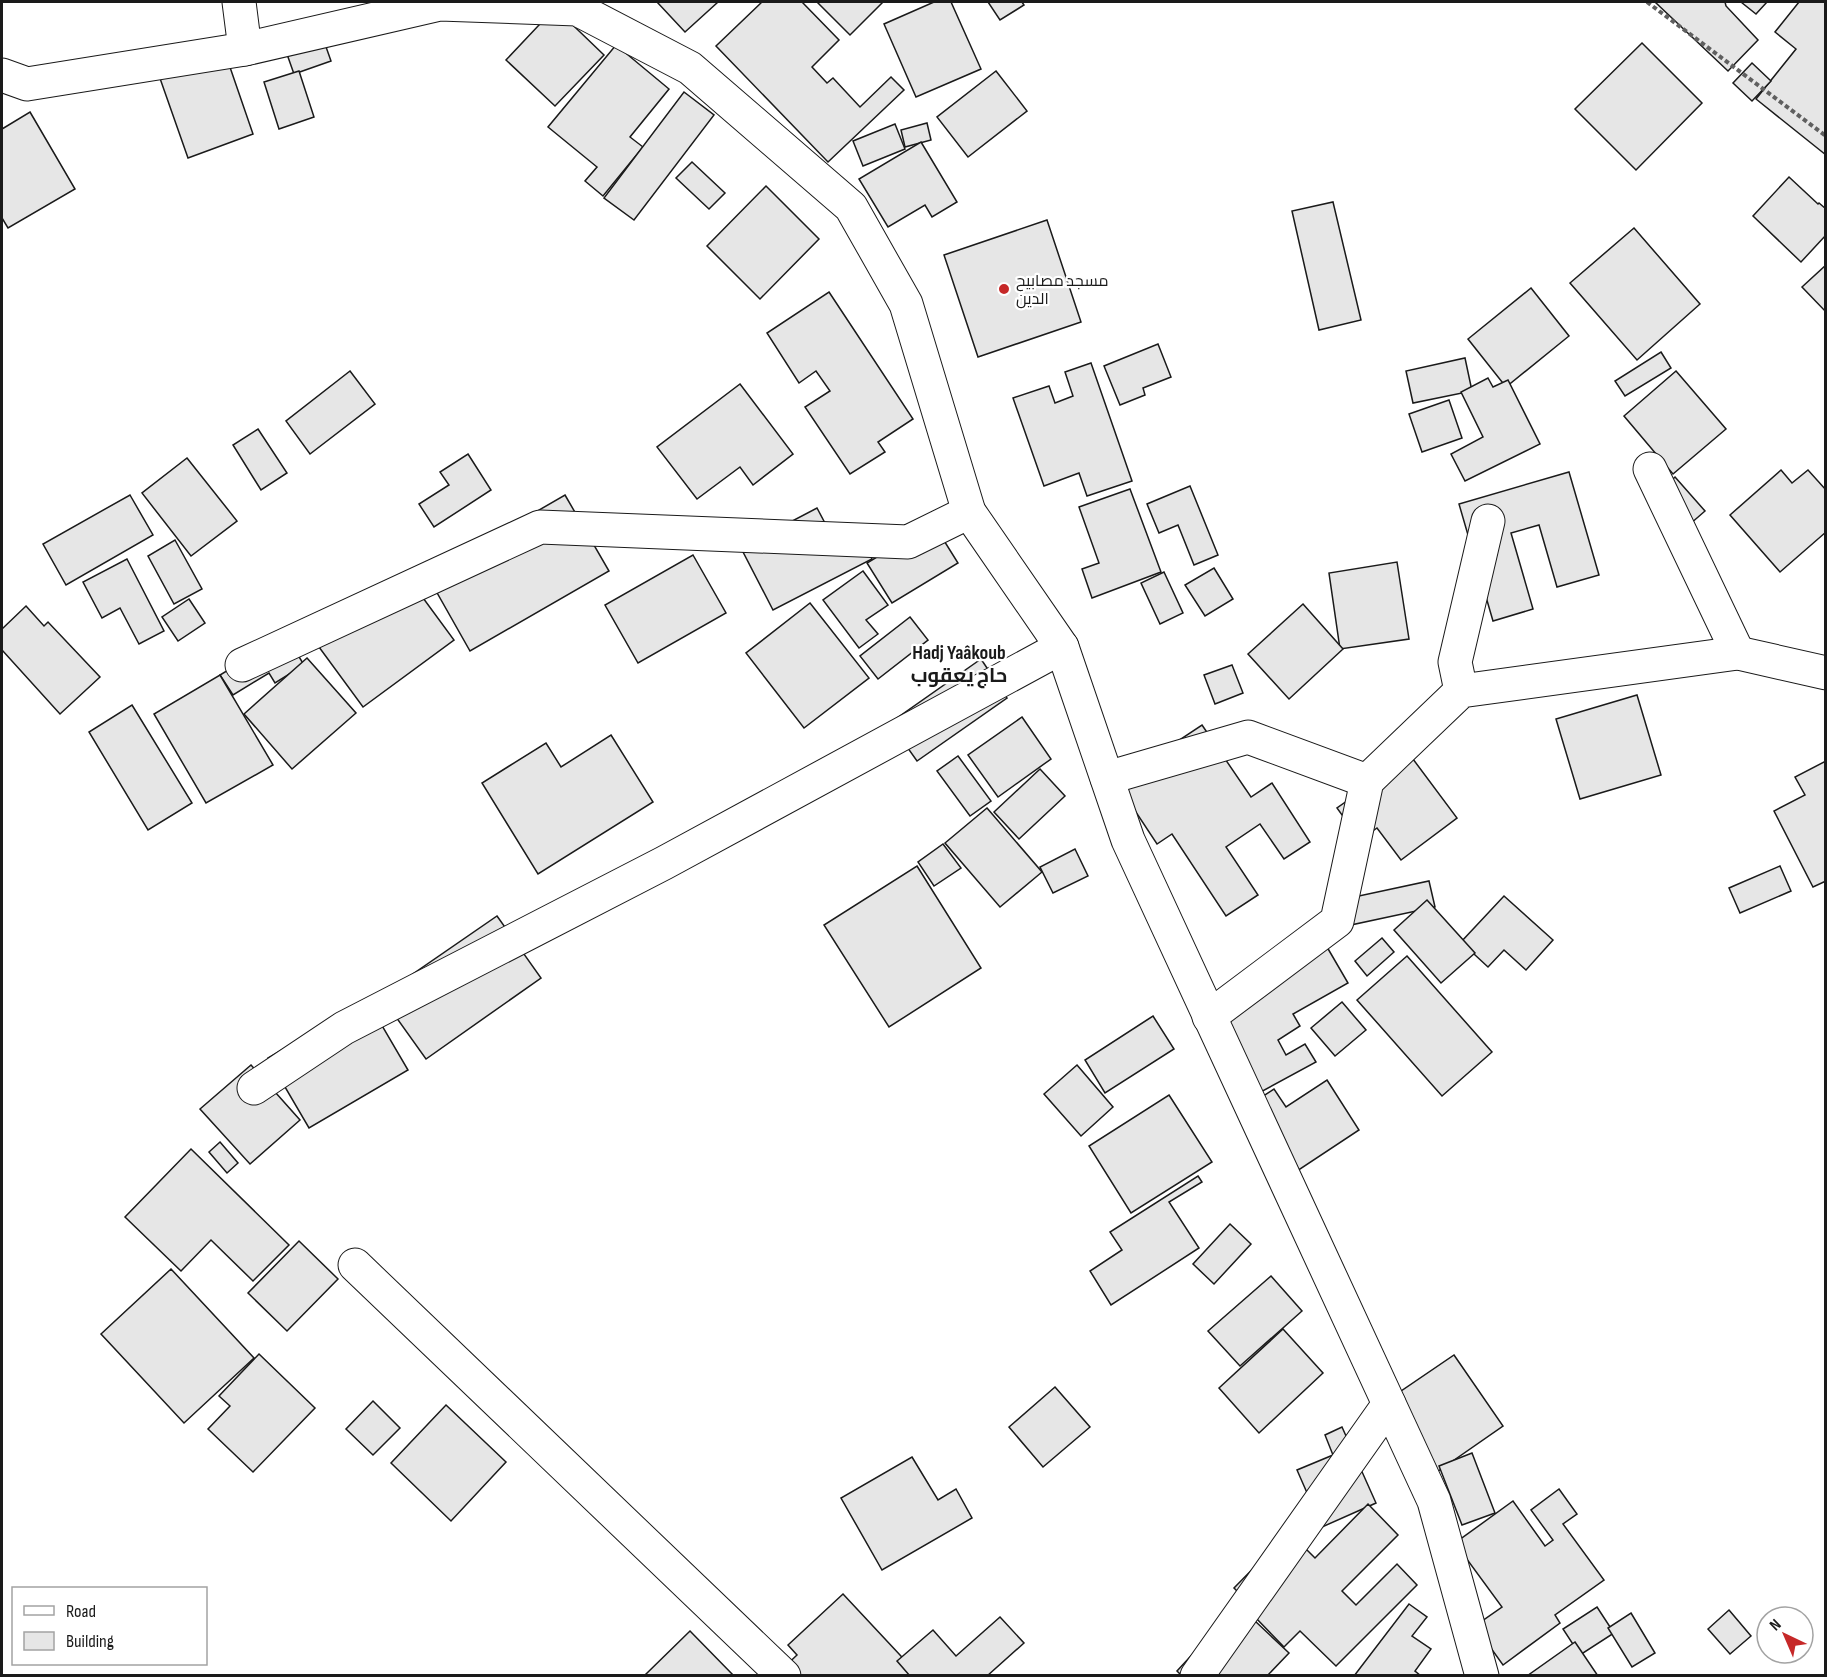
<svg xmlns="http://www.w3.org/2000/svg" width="1827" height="1677" viewBox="0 0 1827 1677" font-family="'Sofia Sans Condensed',Cairo,sans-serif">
	<rect width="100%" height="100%" fill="#fff"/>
	<g fill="#e6e6e6" stroke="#1a1a1a" stroke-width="1.5">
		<path d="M 657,2 L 718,2 L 685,32 Z"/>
		<path d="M 762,2 L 802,2 L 839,40 L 812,67 L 827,83 L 833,78 L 860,107 L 891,77 L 904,90 L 828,162 L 716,46 Z"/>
		<path d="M 817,2 L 883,2 L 850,35 Z"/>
		<path d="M 934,2 L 951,2 L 981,69 L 916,97 L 884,24 Z"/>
		<path d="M 988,2 L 1022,2 L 1024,5 L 1000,20 Z"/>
		<path d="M 1655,2 L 1725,2 L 1726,6 L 1758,40 L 1728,71 Z"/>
		<path d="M 1741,2 L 1767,2 L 1756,14 Z"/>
		<path d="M 1799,2 L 1826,2 L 1826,155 L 1756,99 L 1796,49 L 1775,32 Z"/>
		<path d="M 555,8 L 604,55 L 555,106 L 506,60 Z"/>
		<path d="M 319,27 L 331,61 L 294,74 L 282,40 Z"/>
		<path d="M 1642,43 L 1702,103 L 1636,170 L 1575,109 Z"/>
		<path d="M 222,44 L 253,134 L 188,158 L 156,67 Z"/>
		<path d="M 616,45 L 669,89 L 630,137 L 643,147 L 603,196 L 585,181 L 597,167 L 548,127 Z"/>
		<path d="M 1752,63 L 1771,81 L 1752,101 L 1733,83 Z"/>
		<path d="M 299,71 L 314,117 L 279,129 L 264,82 Z"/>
		<path d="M 996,71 L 1027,111 L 968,157 L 937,117 Z"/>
		<path d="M 684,92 L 714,115 L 634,220 L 604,198 Z"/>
		<path d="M 30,112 L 75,189 L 8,228 L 2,218 L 2,129 Z"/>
		<path d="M 927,123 L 931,140 L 905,147 L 901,130 Z"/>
		<path d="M 895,124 L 905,149 L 863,166 L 853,141 Z"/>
		<path d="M 921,142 L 957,202 L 932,217 L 925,205 L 888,227 L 859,179 Z"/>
		<path d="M 692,162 L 725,193 L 709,209 L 676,178 Z"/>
		<path d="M 1789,177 L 1818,204 L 1819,203 L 1826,209 L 1826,235 L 1801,262 L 1753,216 Z"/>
		<path d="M 766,186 L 819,239 L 760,299 L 707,246 Z"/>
		<path d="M 1333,202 L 1361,320 L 1319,330 L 1292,211 Z"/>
		<path d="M 1047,220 L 1081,322 L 978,357 L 944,255 Z"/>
		<path d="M 1634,228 L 1700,304 L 1637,360 L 1570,283 Z"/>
		<path d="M 1826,265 L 1826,312 L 1802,287 Z"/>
		<path d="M 1531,288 L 1569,336 L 1506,387 L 1468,339 Z"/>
		<path d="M 829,292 L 913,419 L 878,442 L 885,452 L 850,474 L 805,407 L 830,391 L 816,371 L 799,383 L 767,333 Z"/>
		<path d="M 1158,344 L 1171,377 L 1143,388 L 1145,395 L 1120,405 L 1104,366 Z"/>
		<path d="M 1661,352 L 1671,368 L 1625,396 L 1615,381 Z"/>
		<path d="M 1465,358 L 1472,391 L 1413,403 L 1406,371 Z"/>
		<path d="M 1091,363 L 1132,481 L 1087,496 L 1079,473 L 1044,486 L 1013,398 L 1049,386 L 1055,403 L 1073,396 L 1065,372 Z"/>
		<path d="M 350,371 L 375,404 L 310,454 L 286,421 Z"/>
		<path d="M 1676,371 L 1726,429 L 1673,474 L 1624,416 Z"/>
		<path d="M 1488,378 L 1493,387 L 1508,380 L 1540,444 L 1465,481 L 1451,454 L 1483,437 L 1461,392 Z"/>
		<path d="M 740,384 L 793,454 L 753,485 L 740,467 L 697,499 L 657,447 Z"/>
		<path d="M 1449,400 L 1462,438 L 1422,452 L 1409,414 Z"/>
		<path d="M 258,429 L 287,473 L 261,490 L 233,445 Z"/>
		<path d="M 468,454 L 491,490 L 434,527 L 419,504 L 449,485 L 440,472 Z"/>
		<path d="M 187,458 L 237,521 L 191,556 L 142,493 Z"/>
		<path d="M 1781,470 L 1792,483 L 1808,470 L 1826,490 L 1826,532 L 1780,572 L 1730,515 Z"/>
		<path d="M 1569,472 L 1599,575 L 1557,587 L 1539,525 L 1511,533 L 1533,609 L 1493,621 L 1459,504 Z"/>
		<path d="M 1675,477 L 1705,511 L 1682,531 L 1652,499 Z"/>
		<path d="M 1190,486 L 1218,555 L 1194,565 L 1178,525 L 1159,533 L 1147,504 Z"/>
		<path d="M 1130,489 L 1161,572 L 1092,598 L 1082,569 L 1099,563 L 1079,507 Z"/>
		<path d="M 130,495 L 153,535 L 66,585 L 43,544 Z"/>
		<path d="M 565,495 L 609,571 L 470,651 L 427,575 Z"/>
		<path d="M 817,508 L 835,542 L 857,530 L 872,559 L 773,610 L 741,548 Z"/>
		<path d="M 933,523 L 958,563 L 892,603 L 867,563 Z"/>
		<path d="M 175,540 L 202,589 L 174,604 L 148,556 Z"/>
		<path d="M 693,555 L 726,613 L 638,663 L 605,605 Z"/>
		<path d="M 127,559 L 164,631 L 139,644 L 120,608 L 102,618 L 83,582 Z"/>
		<path d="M 1397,562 L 1409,639 L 1340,649 L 1329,573 Z"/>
		<path d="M 1214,568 L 1233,599 L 1205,616 L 1185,585 Z"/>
		<path d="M 863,571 L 888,605 L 866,620 L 878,634 L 859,648 L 823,600 Z"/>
		<path d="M 1164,572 L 1183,613 L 1160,624 L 1141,583 Z"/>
		<path d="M 415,587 L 454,640 L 363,707 L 308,632 Z"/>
		<path d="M 189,599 L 205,623 L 178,641 L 162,617 Z"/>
		<path d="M 810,603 L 869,678 L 804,728 L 746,653 Z"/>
		<path d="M 1303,604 L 1343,649 L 1289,699 L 1248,654 Z"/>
		<path d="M 26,606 L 44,626 L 48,622 L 100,677 L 60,714 L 2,650 L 2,629 Z"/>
		<path d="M 910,617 L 928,640 L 878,679 L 860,656 Z"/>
		<path d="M 286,635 L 304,665 L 275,683 L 269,673 L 233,695 L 220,675 Z"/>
		<path d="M 307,658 L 356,713 L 292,769 L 244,714 Z"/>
		<path d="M 981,659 L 1007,698 L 917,761 L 890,723 Z"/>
		<path d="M 1232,665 L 1243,693 L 1215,704 L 1204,675 Z"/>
		<path d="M 220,675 L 273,765 L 206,803 L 154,714 Z"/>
		<path d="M 1637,695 L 1661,775 L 1580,799 L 1556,719 Z"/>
		<path d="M 132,705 L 192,803 L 148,830 L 89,732 Z"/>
		<path d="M 1022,717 L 1051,759 L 998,797 L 968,755 Z"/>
		<path d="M 1202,725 L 1251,797 L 1272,783 L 1310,842 L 1284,859 L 1260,824 L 1226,847 L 1258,895 L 1226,916 L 1172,834 L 1157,844 L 1116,782 Z"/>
		<path d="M 611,735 L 653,802 L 538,874 L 482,783 L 546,743 L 561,767 Z"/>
		<path d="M 1404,747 L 1457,818 L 1401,860 L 1377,828 L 1360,840 L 1337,808 L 1364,789 Z"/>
		<path d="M 958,756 L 991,801 L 970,816 L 937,771 Z"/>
		<path d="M 1826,761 L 1826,881 L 1813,887 L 1774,811 L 1805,795 L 1795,777 Z"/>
		<path d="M 1040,769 L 1065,796 L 1019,839 L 994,812 Z"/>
		<path d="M 987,808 L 1042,872 L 1000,907 L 945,843 Z"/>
		<path d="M 943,844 L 961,868 L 934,886 L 918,862 Z"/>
		<path d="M 1075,849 L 1088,876 L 1053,893 L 1040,867 Z"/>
		<path d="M 917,866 L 981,968 L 889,1027 L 824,925 Z"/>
		<path d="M 1780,866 L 1791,891 L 1740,913 L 1729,888 Z"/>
		<path d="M 1429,881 L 1435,907 L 1346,926 L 1340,900 Z"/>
		<path d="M 1504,896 L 1553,940 L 1526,970 L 1504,950 L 1488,967 L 1461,942 Z"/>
		<path d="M 1427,900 L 1475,953 L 1441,983 L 1394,930 Z"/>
		<path d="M 497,916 L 541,978 L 426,1059 L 381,996 Z"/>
		<path d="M 1382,938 L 1394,952 L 1367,976 L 1355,961 Z"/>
		<path d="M 1327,947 L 1348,983 L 1293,1014 L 1300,1026 L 1278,1040 L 1286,1055 L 1305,1044 L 1316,1062 L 1246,1100 L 1208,1033 Z"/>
		<path d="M 1407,956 L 1492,1052 L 1442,1096 L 1357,1000 Z"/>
		<path d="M 367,1000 L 408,1070 L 309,1128 L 268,1058 Z"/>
		<path d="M 1342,1002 L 1366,1030 L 1335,1056 L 1311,1028 Z"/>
		<path d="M 1153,1016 L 1174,1049 L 1105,1093 L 1085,1060 Z"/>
		<path d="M 251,1065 L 300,1120 L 250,1164 L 200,1109 Z"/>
		<path d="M 1077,1065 L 1113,1107 L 1081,1136 L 1044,1094 Z"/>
		<path d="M 1327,1080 L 1359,1130 L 1285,1179 L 1240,1111 L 1274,1089 L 1286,1107 Z"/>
		<path d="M 1169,1095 L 1212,1162 L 1131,1213 L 1089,1146 Z"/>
		<path d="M 220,1142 L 238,1163 L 227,1173 L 209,1152 Z"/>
		<path d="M 191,1149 L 289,1245 L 253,1281 L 211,1240 L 181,1271 L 125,1217 Z"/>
		<path d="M 1198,1176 L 1202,1182 L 1169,1202 L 1199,1248 L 1111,1305 L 1090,1271 L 1122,1250 L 1110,1232 Z"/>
		<path d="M 1230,1224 L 1251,1244 L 1214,1284 L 1193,1264 Z"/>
		<path d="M 299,1241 L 338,1279 L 287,1331 L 248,1293 Z"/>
		<path d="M 171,1269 L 254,1358 L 184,1423 L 101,1334 Z"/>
		<path d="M 1271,1276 L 1302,1311 L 1240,1366 L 1208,1331 Z"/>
		<path d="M 1283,1329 L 1323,1373 L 1259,1433 L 1219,1388 Z"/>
		<path d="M 259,1354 L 315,1408 L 253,1472 L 208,1429 L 230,1406 L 219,1396 Z"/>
		<path d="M 1454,1355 L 1503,1426 L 1434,1474 L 1385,1402 Z"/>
		<path d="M 1055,1387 L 1090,1427 L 1043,1467 L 1009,1427 Z"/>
		<path d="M 373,1401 L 400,1428 L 373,1455 L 346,1429 Z"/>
		<path d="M 446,1405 L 506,1462 L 451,1521 L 391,1463 Z"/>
		<path d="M 1342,1427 L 1376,1503 L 1322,1527 L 1297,1470 L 1333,1455 L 1325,1435 Z"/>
		<path d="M 1472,1453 L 1495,1513 L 1462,1525 L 1439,1466 Z"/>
		<path d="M 912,1457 L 938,1500 L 956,1489 L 972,1518 L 882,1570 L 841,1498 Z"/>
		<path d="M 1559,1489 L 1577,1514 L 1563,1524 L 1604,1580 L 1555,1615 L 1560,1623 L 1503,1665 L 1475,1626 L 1502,1607 L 1455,1543 L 1513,1501 L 1545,1546 L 1553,1540 L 1531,1510 Z"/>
		<path d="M 1368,1504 L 1398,1535 L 1342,1591 L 1356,1605 L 1397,1564 L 1417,1585 L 1336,1666 L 1300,1631 L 1284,1647 L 1255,1617 L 1259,1613 L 1234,1588 L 1289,1532 L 1315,1558 Z"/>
		<path d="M 843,1594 L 914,1670 L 908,1676 L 780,1676 L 778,1673 L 797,1655 L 788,1645 Z"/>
		<path d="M 1409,1604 L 1427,1617 L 1412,1636 L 1431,1649 L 1415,1671 L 1421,1676 L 1354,1676 Z"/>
		<path d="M 1238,1605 L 1289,1653 L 1267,1676 L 1182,1676 L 1177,1671 Z"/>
		<path d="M 1597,1607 L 1614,1633 L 1580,1655 L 1563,1629 Z"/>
		<path d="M 1729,1610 L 1751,1636 L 1730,1654 L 1708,1629 Z"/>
		<path d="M 1631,1613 L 1655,1653 L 1632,1667 L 1608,1628 Z"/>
		<path d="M 1000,1617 L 1024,1643 L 987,1676 L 910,1676 L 897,1661 L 933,1630 L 956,1656 Z"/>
		<path d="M 690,1631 L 734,1676 L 644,1676 Z"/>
		<path d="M 1575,1642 L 1598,1676 L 1527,1676 Z"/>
	</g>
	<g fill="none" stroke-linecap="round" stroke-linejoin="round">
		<g stroke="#1a1a1a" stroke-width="35">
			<g id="minor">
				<path d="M 239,2 L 245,49"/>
				<path d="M 1650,469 L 1738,653"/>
				<path d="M 242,665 L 540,527 L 908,542 L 969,512"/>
				<path d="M 1461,691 L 1455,662 L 1488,521"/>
				<path d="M 1107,778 L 1248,737 L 1367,781"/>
				<path d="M 1209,1017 L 1337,921 L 1367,781 L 1461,691 L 1738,653 L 1826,673"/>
				<path d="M 254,1088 L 344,1028 L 664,863 L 1062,647"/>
				<path d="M 355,1265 L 784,1676"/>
				<path d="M 1197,1676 L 1389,1404"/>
			</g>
		</g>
		<g stroke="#1a1a1a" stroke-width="35">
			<path id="tertiary" d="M 2,75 L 27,84 L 245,49 L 440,4 L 577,9 L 690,68 L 851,207 L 906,304 L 969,512 L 1062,647 L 1128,840 L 1434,1501 L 1482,1676"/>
		</g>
		<path stroke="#5f5f5f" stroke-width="4" stroke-dasharray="4.5 3" stroke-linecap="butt" d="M 1647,2 L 1826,136"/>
		<use href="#minor" stroke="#fff" stroke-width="33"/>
		<use href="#tertiary" stroke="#fff" stroke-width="33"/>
	</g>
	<circle fill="#c62828" stroke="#fff" stroke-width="2" cx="1004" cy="289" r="6"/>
	<g text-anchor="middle" stroke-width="4.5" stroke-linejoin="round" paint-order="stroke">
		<g font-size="16" fill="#1a1a1a" stroke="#fff" text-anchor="start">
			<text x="1016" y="286">مسجد مصابيح<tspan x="1016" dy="18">الدين</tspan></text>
		</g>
		<g font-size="20" font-weight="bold" fill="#1a1a1a" stroke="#fff">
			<text x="959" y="659">Hadj Yaâkoub<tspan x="959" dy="23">حاج يعقوب</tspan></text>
		</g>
	</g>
	<rect width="1827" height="1677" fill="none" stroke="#1a1a1a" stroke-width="6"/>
	<rect x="12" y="1587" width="195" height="78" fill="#ffffff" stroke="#a3a3a3" stroke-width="1.5"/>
	<rect x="24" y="1606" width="30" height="9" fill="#ffffff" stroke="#a3a3a3" stroke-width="1.5"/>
	<text x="66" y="1617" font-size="18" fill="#1a1a1a">Road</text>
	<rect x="24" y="1632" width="30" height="18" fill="#e6e6e6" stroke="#a3a3a3" stroke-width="1.5"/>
	<text x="66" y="1647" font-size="18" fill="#1a1a1a">Building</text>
	<g transform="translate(1785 1635) rotate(316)"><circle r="28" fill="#ffffff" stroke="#a3a3a3" stroke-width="1.5"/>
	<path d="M0-4.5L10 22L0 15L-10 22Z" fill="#c62828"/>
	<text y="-9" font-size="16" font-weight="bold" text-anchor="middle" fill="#1a1a1a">N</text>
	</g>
</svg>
